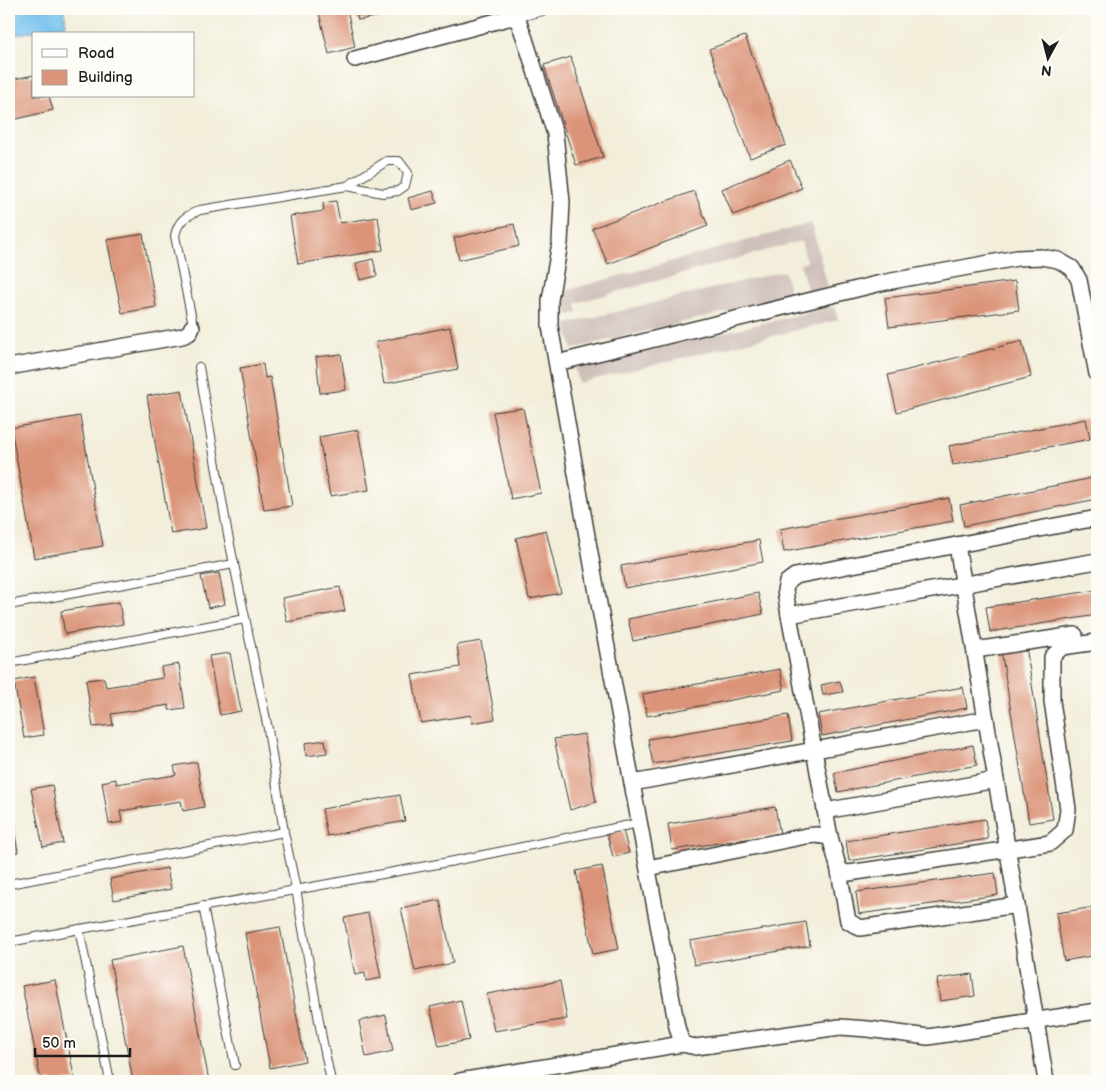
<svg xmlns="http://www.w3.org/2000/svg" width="1106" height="1090" viewBox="0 0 1106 1090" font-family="'Balsamiq Sans',sans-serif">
	<rect width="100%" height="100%" fill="#fdfcf7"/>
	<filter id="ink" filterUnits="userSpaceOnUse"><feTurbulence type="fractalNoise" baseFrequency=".02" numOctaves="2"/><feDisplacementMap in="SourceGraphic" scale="10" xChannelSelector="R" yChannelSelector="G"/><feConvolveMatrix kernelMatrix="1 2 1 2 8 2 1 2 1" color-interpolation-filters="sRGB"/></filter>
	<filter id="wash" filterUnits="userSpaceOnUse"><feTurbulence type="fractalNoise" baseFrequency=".0096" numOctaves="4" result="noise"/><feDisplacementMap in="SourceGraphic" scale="20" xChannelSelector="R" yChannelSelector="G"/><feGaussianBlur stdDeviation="1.12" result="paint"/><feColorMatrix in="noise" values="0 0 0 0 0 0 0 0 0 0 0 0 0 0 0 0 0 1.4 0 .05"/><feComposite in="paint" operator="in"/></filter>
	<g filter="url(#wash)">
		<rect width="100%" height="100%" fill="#f3eeda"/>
		<g fill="#cfc0ba">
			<path d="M 811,223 L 828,287 L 808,292 L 800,264 L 807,262 L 801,241 L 576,303 L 578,313 L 568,315 L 561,292 Z"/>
			<path d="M 784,271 L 791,296 L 572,349 L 566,324 Z"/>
			<path d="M 835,306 L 838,320 L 579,383 L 575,368 Z"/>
		</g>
		<path fill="#74c1ee" stroke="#486e85" d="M 9,9 L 64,9 L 66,25 L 9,36 Z"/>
		<g id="blocks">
			<g fill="#db9479">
				<path d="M 318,9 L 347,9 L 355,47 L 329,54 Z"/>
				<path d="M 355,9 L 400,9 L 400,13 L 358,20 Z"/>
				<path d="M 745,36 L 786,145 L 750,158 L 709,49 Z"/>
				<path d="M 571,57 L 603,157 L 576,165 L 544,65 Z"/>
				<path d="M 34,75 L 34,96 L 49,96 L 53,110 L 9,121 L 9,80 Z"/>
				<path d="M 790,160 L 802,188 L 733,215 L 722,189 Z"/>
				<path d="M 433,191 L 437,203 L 411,210 L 408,198 Z"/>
				<path d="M 694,191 L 708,226 L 608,264 L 592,228 Z"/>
				<path d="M 336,201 L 340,223 L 378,217 L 383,250 L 298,264 L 290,216 L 324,211 L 323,203 Z"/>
				<path d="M 514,224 L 519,246 L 459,260 L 454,238 Z"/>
				<path d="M 143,234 L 156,307 L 122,313 L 107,240 Z"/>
				<path d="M 373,259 L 377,276 L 360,280 L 356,263 Z"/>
				<path d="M 1015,281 L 1019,310 L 889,327 L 885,298 Z"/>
				<path d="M 450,327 L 458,369 L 384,384 L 376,342 Z"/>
				<path d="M 1022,341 L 1031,377 L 897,412 L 888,375 Z"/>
				<path d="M 341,354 L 346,390 L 320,393 L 316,357 Z"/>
				<path d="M 263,364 L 265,378 L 270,377 L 292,506 L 264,510 L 240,368 Z"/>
				<path d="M 182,390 L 206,528 L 171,534 L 147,396 Z"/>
				<path d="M 523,408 L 541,493 L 511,499 L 493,412 Z"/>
				<path d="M 80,416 L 103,546 L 34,558 L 11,428 Z"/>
				<path d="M 1086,419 L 1090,439 L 953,465 L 949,446 Z"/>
				<path d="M 358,430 L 369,490 L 330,496 L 319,437 Z"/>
				<path d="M 1097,477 L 1097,499 L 964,526 L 960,505 Z"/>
				<path d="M 949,498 L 953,521 L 784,552 L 780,529 Z"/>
				<path d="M 546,530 L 561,593 L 529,599 L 516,538 Z"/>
				<path d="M 759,540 L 763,562 L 625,588 L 621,566 Z"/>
				<path d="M 219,573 L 225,604 L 208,608 L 201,576 Z"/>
				<path d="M 340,587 L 345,611 L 287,622 L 282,598 Z"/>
				<path d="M 1097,590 L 1097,615 L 990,632 L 986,607 Z"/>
				<path d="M 758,593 L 763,614 L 633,641 L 628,619 Z"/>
				<path d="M 119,602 L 123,624 L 65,634 L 61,611 Z"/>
				<path d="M 481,641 L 495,719 L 472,723 L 471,715 L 421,723 L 412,675 L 460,667 L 457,645 Z"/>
				<path d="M 1026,646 L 1053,819 L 1029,823 L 1001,650 Z"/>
				<path d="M 230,653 L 241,711 L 220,715 L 209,656 Z"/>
				<path d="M 179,664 L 185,708 L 169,710 L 169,705 L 111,714 L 113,725 L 93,727 L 86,680 L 104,678 L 106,687 L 163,678 L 161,667 Z"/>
				<path d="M 780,669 L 784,690 L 647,716 L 643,694 Z"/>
				<path d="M 34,677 L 44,735 L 24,738 L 14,681 Z"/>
				<path d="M 840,681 L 843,692 L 823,695 L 821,685 Z"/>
				<path d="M 963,687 L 967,708 L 822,736 L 818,714 Z"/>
				<path d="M 788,715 L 792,741 L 653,764 L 648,739 Z"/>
				<path d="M 584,734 L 596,802 L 570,810 L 554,739 Z"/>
				<path d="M 325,740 L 327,753 L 306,756 L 305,743 Z"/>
				<path d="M 973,745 L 977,765 L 838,792 L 834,773 Z"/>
				<path d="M 197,762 L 204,807 L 183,811 L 181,801 L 120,811 L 122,822 L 109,824 L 102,782 L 116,779 L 116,784 L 176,775 L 174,766 Z"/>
				<path d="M 52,785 L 63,843 L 43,847 L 31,789 Z"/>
				<path d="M 400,795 L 405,821 L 327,836 L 322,809 Z"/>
				<path d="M 9,805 L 10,805 L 18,852 L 9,854 Z"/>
				<path d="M 775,807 L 780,834 L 672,850 L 668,824 Z"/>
				<path d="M 985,819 L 988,839 L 849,861 L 846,841 Z"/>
				<path d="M 623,830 L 629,853 L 613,857 L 607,834 Z"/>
				<path d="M 602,866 L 619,949 L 593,954 L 576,871 Z"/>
				<path d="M 167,868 L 171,889 L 114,900 L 110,879 Z"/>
				<path d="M 995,873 L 998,895 L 859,914 L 856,892 Z"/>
				<path d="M 440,900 L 453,963 L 415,971 L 401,908 Z"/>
				<path d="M 1095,907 L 1097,920 L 1097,955 L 1064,961 L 1056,913 Z"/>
				<path d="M 368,913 L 381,978 L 366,981 L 365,973 L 355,975 L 344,918 Z"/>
				<path d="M 806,922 L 810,946 L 694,965 L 690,941 Z"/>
				<path d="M 280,927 L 305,1061 L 270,1068 L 245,933 Z"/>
				<path d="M 183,946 L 209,1081 L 133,1081 L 110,960 Z"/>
				<path d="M 972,974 L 975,996 L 940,1001 L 937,979 Z"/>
				<path d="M 55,980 L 75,1081 L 41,1081 L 22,986 Z"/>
				<path d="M 560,981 L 567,1019 L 494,1031 L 487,994 Z"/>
				<path d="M 461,1000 L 469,1040 L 439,1046 L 430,1007 Z"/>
				<path d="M 386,1015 L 393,1051 L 366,1057 L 359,1021 Z"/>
			</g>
		</g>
	</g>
	<g filter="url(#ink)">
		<use href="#blocks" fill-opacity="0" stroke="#3c3c38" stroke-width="1"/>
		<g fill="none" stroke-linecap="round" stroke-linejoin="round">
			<g stroke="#3c3c38" stroke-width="10">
				<g id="lane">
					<path d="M 515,18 L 551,9"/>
					<path d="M 192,327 L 192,320 L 175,236 C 178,220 186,216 200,210 L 347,186 L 387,161 L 399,161 L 408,173 L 405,186 L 398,191 L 383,193 L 347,186"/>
					<path d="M 199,367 L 228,535 L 268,729 L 284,832 L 296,889 L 322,1038 L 331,1081"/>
					<path d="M 9,605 L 234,564"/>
					<path d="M 9,663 L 245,619"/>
					<path d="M 9,884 L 284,832"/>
					<path d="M 203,906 L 235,1065"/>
					<path d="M 79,929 L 110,1081"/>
					<path d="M 9,942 L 454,861 L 639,823"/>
				</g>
			</g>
			<g stroke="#3c3c38" stroke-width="18">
				<g id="street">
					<path d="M 355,59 L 508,18 L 515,18 L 519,23 L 525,39 L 555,134 L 562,202 L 560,243 L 550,300 L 550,326 L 599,604 L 677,1027 L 682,1044"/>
					<path d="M 557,363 L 881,283 L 1017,258 L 1041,257 L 1058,260 L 1072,268 L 1079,280 L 1097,374"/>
					<path d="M 9,367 L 182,336 L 189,333 L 192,327"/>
					<path d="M 957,545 L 1046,1081"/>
					<path d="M 789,615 L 1097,561"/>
					<path d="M 975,650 L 1075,635"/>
					<path d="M 632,783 L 986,719"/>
					<path d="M 825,811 L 996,780"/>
					<path d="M 830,837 L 789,615 L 785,591 L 787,582 L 795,576 L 1097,518"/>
					<path d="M 838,866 L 848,921 L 860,928 L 1017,905"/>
					<path d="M 648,868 L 806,836 L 816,835 L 830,837 L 838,866 L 842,872 L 849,873 L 1050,843 L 1065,830 L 1068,809 L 1052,701 L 1052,657 L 1062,647 L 1097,642"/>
					<path d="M 460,1081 L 682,1044 L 696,1047 L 840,1027 L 868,1029 L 928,1037 L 1097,1011"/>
				</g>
			</g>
			<use href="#lane" stroke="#fff" stroke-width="8"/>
			<use href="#street" stroke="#fff" stroke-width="15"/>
		</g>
	</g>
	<rect width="1106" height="1090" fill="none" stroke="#fdfcf7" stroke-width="30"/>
	<rect x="32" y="32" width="162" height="65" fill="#fdfcf7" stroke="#a3a29f"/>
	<rect x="42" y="49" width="25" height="8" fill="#ffffff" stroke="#a3a29f"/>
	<text x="78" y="58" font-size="15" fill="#1c1c1c">Road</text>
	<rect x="42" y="70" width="25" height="15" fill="#db9479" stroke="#a3a29f"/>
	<text x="78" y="82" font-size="15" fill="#1c1c1c">Building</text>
	<g transform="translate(1048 58) rotate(187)" stroke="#fdfcf7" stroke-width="4" paint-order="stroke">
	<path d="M0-4L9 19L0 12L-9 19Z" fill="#1c1c1c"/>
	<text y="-8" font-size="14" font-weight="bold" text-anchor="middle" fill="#1c1c1c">N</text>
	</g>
	<path d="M35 1048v8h95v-8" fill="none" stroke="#1c1c1c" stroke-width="2.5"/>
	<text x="42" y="1048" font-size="15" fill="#1c1c1c" stroke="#fdfcf7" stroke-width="4" paint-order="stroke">50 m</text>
</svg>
